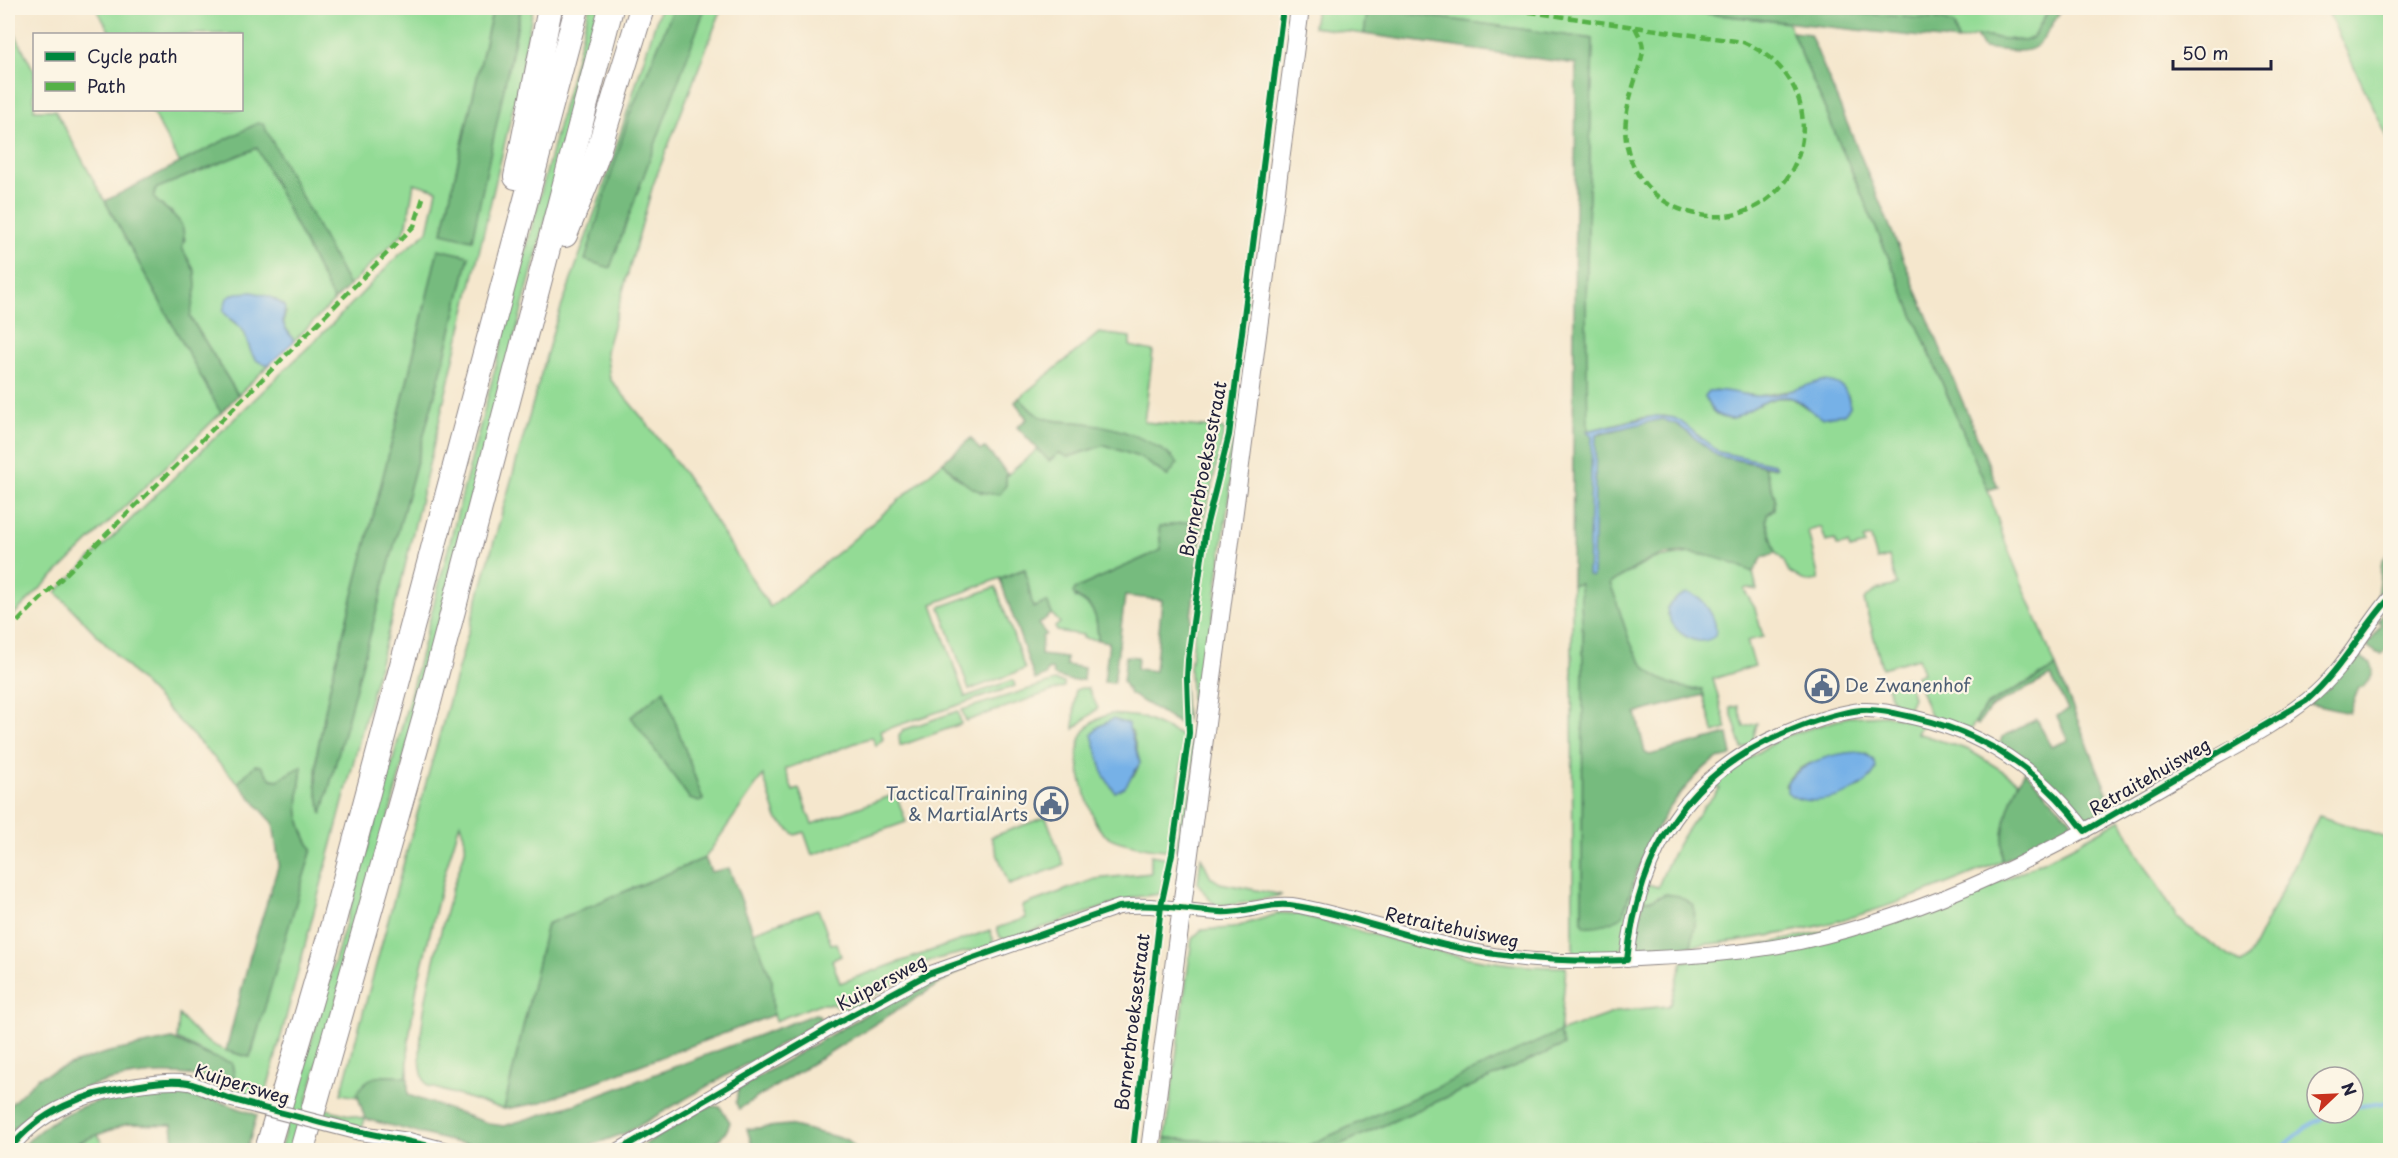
<svg xmlns="http://www.w3.org/2000/svg" width="2398" height="1158" viewBox="0 0 2398 1158" font-family="'Playpen Sans',sans-serif">
	<rect width="100%" height="100%" fill="#fcf5e5"/>
	<filter id="ink" filterUnits="userSpaceOnUse"><feTurbulence type="fractalNoise" baseFrequency=".0167" numOctaves="2"/><feDisplacementMap in="SourceGraphic" scale="12" xChannelSelector="R" yChannelSelector="G"/><feConvolveMatrix kernelMatrix="1 2 1 2 8 2 1 2 1" color-interpolation-filters="sRGB"/></filter>
	<filter id="wash" filterUnits="userSpaceOnUse"><feTurbulence type="fractalNoise" baseFrequency=".008" numOctaves="4" result="noise"/><feDisplacementMap in="SourceGraphic" scale="24" xChannelSelector="R" yChannelSelector="G"/><feGaussianBlur stdDeviation="1.35" result="paint"/><feColorMatrix in="noise" values="0 0 0 0 0 0 0 0 0 0 0 0 0 0 0 0 0 1.4 0 .05"/><feComposite in="paint" operator="in"/></filter>
	<g filter="url(#wash)">
		<rect width="100%" height="100%" fill="#f5e7cd"/>
		<g fill="#93db95" stroke="#5a7e68" stroke-width="1.5" fill-rule="evenodd">
			<path d="M 96,8 L 493,8 L 442,233 L 509,69 L 521,8 L 533,8 L 520,78 L 402,579 L 266,1093 L 294,1101 L 391,768 L 589,8 L 601,8 L 374,873 L 306,1104 L 365,1119 L 362,1128 L 303,1113 L 293,1150 L 280,1150 L 287,1124 L 233,1096 L 236,1086 L 232,1063 L 212,1057 L 177,1039 L 179,1015 C 204,1043 212,1048 249,1057 L 253,1050 L 266,997 L 312,849 C 293,819 298,800 302,767 L 278,780 L 247,773 L 238,783 L 56,592 L 333,323 L 399,255 L 428,231 L 437,190 L 414,183 L 407,224 L 404,232 L 349,286 L 288,172 L 258,123 L 180,163 L 151,110 L 242,110 L 242,34 L 111,34 ZM 438,249 L 468,256 L 468,260 L 443,364 L 322,813 L 316,786 L 317,752 L 331,682 L 408,378 Z"/>
			<path d="M 660,8 L 674,8 L 629,116 L 669,102 L 705,8 L 722,8 L 653,185 L 606,351 L 610,379 L 649,426 L 688,479 L 770,607 L 847,545 L 943,462 L 956,477 L 982,493 L 1006,485 L 1006,476 L 1038,449 L 1049,461 L 1059,453 L 1069,457 L 1105,445 L 1141,458 L 1167,476 L 1172,456 C 1147,439 1119,430 1090,424 C 1073,420 1052,424 1036,414 C 1030,410 1025,403 1019,398 L 1099,333 L 1130,337 L 1130,346 L 1153,351 L 1144,422 L 1225,429 L 1204,519 L 1159,527 L 1161,550 L 1075,589 L 1075,597 C 1097,608 1097,617 1098,640 L 1083,638 L 1083,635 L 1056,631 L 1055,627 L 1060,623 L 1052,614 L 1047,602 L 1033,608 L 1024,569 L 932,604 L 965,697 L 1013,680 L 1015,686 L 881,731 L 883,739 L 876,746 L 872,737 L 785,769 L 793,791 L 799,789 L 812,824 L 896,794 L 906,822 L 812,855 L 804,832 L 795,835 L 777,819 L 763,775 L 705,858 L 547,924 L 504,1109 L 428,1086 C 404,1061 442,927 451,893 C 455,879 462,864 465,850 C 467,843 462,830 460,823 L 445,872 L 417,986 L 409,1038 L 407,1077 L 384,1076 L 357,1093 L 358,1097 L 341,1094 L 411,836 L 554,328 L 601,195 ZM 664,691 L 703,800 L 690,799 L 677,780 Z"/>
			<path d="M 1316,8 L 1668,9 L 1695,8 L 1694,12 L 1788,23 L 1988,490 L 2004,539 L 2056,667 L 1986,705 L 1970,730 L 1930,716 L 1917,681 L 1916,676 L 1923,673 L 1918,658 L 1882,668 L 1864,600 L 1877,590 L 1897,585 L 1889,557 L 1877,560 L 1871,537 L 1863,539 L 1865,545 L 1850,549 L 1848,544 L 1837,546 L 1835,540 L 1826,542 L 1821,527 L 1808,531 L 1819,580 L 1806,582 L 1789,572 L 1783,560 L 1776,553 L 1766,520 L 1767,514 L 1774,509 L 1775,497 L 1764,466 L 1775,468 L 1774,464 L 1719,452 L 1674,418 L 1664,416 L 1640,418 L 1587,431 L 1586,302 L 1593,39 L 1368,8 L 1364,34 L 1313,27 ZM 1799,389 L 1848,395 L 1850,407 L 1808,409 L 1792,398 L 1777,398 L 1764,402 L 1732,419 C 1718,419 1709,410 1705,396 L 1715,390 L 1758,396 Z"/>
			<path d="M 1800,8 L 2050,8 L 2033,37 L 2025,41 L 1976,36 L 1958,41 L 1955,28 Z"/>
			<path d="M 2326,8 L 2380,8 L 2390,19 L 2390,143 Z"/>
			<path d="M 8,20 L 34,71 L 34,110 L 55,110 L 221,413 L 8,620 Z"/>
			<path d="M 257,148 L 334,301 L 294,341 C 288,327 280,329 286,312 L 230,320 C 233,322 239,325 241,329 C 252,344 246,361 269,365 L 238,395 L 190,317 L 195,272 L 182,248 L 185,239 L 172,212 L 162,207 L 153,198 L 155,189 Z"/>
			<path d="M 1237,400 L 1241,405 L 1199,722 L 1192,726 L 1190,669 L 1208,528 L 1232,441 Z"/>
			<path d="M 1690,553 L 1721,558 L 1753,572 L 1757,590 L 1746,588 L 1744,590 L 1755,608 L 1763,637 L 1747,641 L 1755,666 L 1713,679 L 1727,729 L 1714,733 L 1702,690 C 1628,685 1631,636 1610,583 L 1653,559 Z"/>
			<path d="M 1580,584 L 1583,638 L 1582,921 L 1623,915 L 1632,883 L 1638,886 L 1625,941 L 1618,954 L 1573,954 L 1572,585 Z"/>
			<path d="M 996,587 L 1025,669 L 969,690 L 940,607 Z"/>
			<path d="M 1907,677 L 1913,698 L 1907,711 C 1892,711 1890,694 1886,683 Z"/>
			<path d="M 1055,681 L 1064,683 L 1064,687 L 966,721 L 962,710 Z"/>
			<path d="M 1081,688 L 1088,688 L 1098,708 L 1074,729 L 1075,690 Z"/>
			<path d="M 1738,706 L 1744,727 L 1757,723 L 1752,744 L 1742,749 L 1730,708 Z"/>
			<path d="M 958,711 L 961,724 L 900,746 L 899,736 L 903,730 Z"/>
			<path d="M 1111,714 L 1141,717 L 1185,737 L 1171,850 C 1156,850 1116,844 1104,834 C 1095,826 1092,813 1088,802 C 1076,768 1066,726 1111,714 ZM 1113,719 L 1132,731 L 1140,763 L 1135,774 L 1115,792 L 1104,776 L 1093,735 L 1098,727 Z"/>
			<path d="M 1885,715 L 1923,723 L 1917,733 L 1969,750 L 2019,781 C 2007,808 2001,832 2002,861 C 1941,887 1879,912 1814,927 C 1774,936 1732,942 1691,946 L 1695,910 L 1687,901 L 1666,894 L 1651,900 L 1643,900 L 1647,884 L 1658,887 C 1672,849 1691,818 1720,789 L 1708,784 L 1782,737 L 1848,717 ZM 1866,753 L 1874,761 C 1878,774 1863,787 1851,791 C 1840,794 1799,787 1785,786 C 1797,757 1840,756 1866,753 Z"/>
			<path d="M 1191,737 L 1195,740 L 1186,843 L 1176,850 Z"/>
			<path d="M 2319,816 L 2390,839 L 2390,1150 L 1328,1150 L 1564,1045 L 1514,1053 L 1305,1147 L 1165,1138 L 1192,939 L 1201,930 L 1233,928 L 1280,913 L 1297,914 C 1384,936 1475,969 1566,967 L 1560,1032 L 1618,1011 L 1668,1006 L 1671,1003 L 1682,962 L 1927,909 C 1995,887 2060,855 2121,819 L 2137,852 L 2176,916 L 2189,928 L 2241,964 L 2248,958 ZM 2317,1077 L 2353,1077 L 2353,1113 L 2317,1113 Z"/>
			<path d="M 1046,817 L 1064,865 L 1009,885 L 991,837 Z"/>
			<path d="M 1151,855 L 1169,858 L 1160,894 L 1135,897 L 1005,940 L 1000,937 L 997,928 L 1026,918 L 1022,906 L 1095,879 L 1151,873 Z"/>
			<path d="M 1201,857 L 1211,877 L 1220,883 L 1282,895 C 1268,898 1229,908 1216,904 C 1208,901 1203,890 1198,883 Z"/>
			<path d="M 818,909 L 831,944 L 836,943 L 841,956 L 832,960 L 840,983 L 990,930 L 993,939 L 992,945 C 968,953 945,955 921,964 L 917,972 L 848,1010 L 832,1004 L 819,1004 L 775,1021 L 773,1015 L 772,981 L 753,932 Z"/>
			<path d="M 98,1134 L 104,1150 L 63,1150 Z"/>
		</g>
		<g fill="#76bb7e" stroke="#4c6e5c" stroke-width="1.5">
			<path d="M 493,8 L 521,8 L 472,240 L 442,233 Z"/>
			<path d="M 674,8 L 705,8 L 610,268 L 585,260 L 629,116 Z"/>
			<path d="M 1368,8 L 1593,39 L 1586,302 L 1588,433 L 1595,436 L 1649,421 L 1662,419 L 1678,425 L 1718,456 L 1764,466 L 1775,497 L 1774,509 L 1767,514 L 1766,520 L 1776,553 L 1763,557 L 1753,572 C 1722,558 1685,544 1652,559 C 1638,566 1624,575 1610,583 C 1631,636 1629,685 1702,690 L 1704,695 L 1636,713 L 1645,753 L 1650,755 L 1728,734 L 1732,755 C 1726,759 1720,757 1715,760 C 1704,766 1695,778 1687,786 C 1652,825 1638,865 1623,915 C 1614,923 1597,927 1585,926 L 1582,921 L 1583,638 L 1580,584 L 1572,585 L 1576,64 L 1364,34 Z"/>
			<path d="M 1695,8 L 1800,8 L 1941,20 L 1953,24 L 1958,41 L 1693,12 Z"/>
			<path d="M 2050,8 L 2062,8 C 2034,56 2039,54 1983,48 L 1976,36 L 2025,41 L 2033,37 Z"/>
			<path d="M 1792,32 L 1810,34 L 1998,487 L 1988,490 Z"/>
			<path d="M 258,123 L 263,124 L 349,286 L 334,301 L 257,148 L 155,189 L 154,198 C 170,216 190,218 182,248 L 195,272 L 196,287 L 190,317 L 238,395 L 221,413 L 105,201 Z"/>
			<path d="M 438,249 L 469,256 L 468,260 L 443,364 L 322,814 L 316,786 L 317,753 L 331,682 L 408,378 Z"/>
			<path d="M 1019,398 C 1025,403 1030,410 1036,414 C 1050,423 1070,421 1086,423 C 1118,427 1155,440 1178,463 L 1168,476 L 1141,458 L 1105,445 L 1068,457 L 1059,453 L 1049,461 L 1017,427 L 1027,419 L 1015,402 Z"/>
			<path d="M 971,438 L 980,450 L 985,448 L 1008,474 L 1006,476 L 1006,485 L 1000,494 C 974,496 960,480 943,462 Z"/>
			<path d="M 1204,519 L 1186,654 L 1184,683 L 1186,717 L 1184,726 L 1130,694 L 1123,681 L 1126,656 L 1138,657 L 1137,669 L 1155,671 L 1162,600 L 1125,596 L 1114,683 L 1104,682 L 1109,642 L 1098,640 C 1097,626 1098,611 1085,602 C 1079,598 1076,598 1073,593 L 1075,589 L 1161,550 L 1159,527 Z"/>
			<path d="M 2390,550 L 2390,587 L 2380,596 L 2377,596 L 2382,561 Z"/>
			<path d="M 1025,569 L 1033,608 L 1047,602 L 1052,614 L 1038,624 L 1046,634 L 1042,637 L 1041,655 L 1066,658 L 1066,665 L 1084,668 L 1083,680 L 1072,681 L 1054,676 L 1052,669 L 1047,670 L 1046,675 L 1035,680 L 1000,579 Z"/>
			<path d="M 2390,602 L 2390,647 L 2382,654 L 2377,653 L 2367,646 L 2381,625 L 2378,622 Z"/>
			<path d="M 2355,655 L 2371,663 C 2376,674 2371,678 2363,687 L 2359,687 L 2349,713 L 2309,704 Z"/>
			<path d="M 2056,667 L 2113,807 L 2089,819 L 2080,815 L 2000,743 L 2002,737 L 2037,719 L 2051,747 L 2068,740 L 2057,716 L 2068,710 L 2051,676 L 1990,708 L 1978,725 L 1975,723 L 1986,706 Z"/>
			<path d="M 664,690 L 703,800 L 699,802 L 690,799 L 631,717 Z"/>
			<path d="M 255,765 L 261,766 L 271,779 L 278,780 L 302,766 C 298,799 293,819 312,849 L 250,1057 L 226,1051 L 250,956 L 279,864 L 273,823 L 238,783 Z"/>
			<path d="M 2025,771 L 2071,820 L 2071,830 L 2002,861 C 2001,828 2008,799 2025,771 Z"/>
			<path d="M 705,858 L 711,872 L 729,868 L 772,981 L 773,1015 L 539,1103 L 504,1109 L 547,924 Z"/>
			<path d="M 1666,894 L 1679,896 L 1694,906 L 1695,926 L 1691,946 L 1641,950 L 1635,943 L 1643,900 L 1651,900 Z"/>
			<path d="M 974,962 L 739,1109 L 736,1103 L 738,1089 L 749,1082 L 924,981 Z"/>
			<path d="M 815,1014 L 819,1015 L 821,1021 L 628,1132 L 578,1150 L 498,1150 L 450,1141 L 365,1119 L 357,1093 C 369,1071 386,1076 407,1077 L 408,1067 L 408,1095 L 490,1124 L 504,1126 L 576,1104 Z"/>
			<path d="M 1559,1032 L 1564,1045 L 1328,1150 L 1163,1150 L 1165,1138 L 1305,1147 Z"/>
			<path d="M 172,1039 L 212,1057 L 232,1063 L 236,1086 C 181,1066 122,1072 68,1094 C 46,1103 22,1116 8,1136 L 8,1107 L 39,1077 L 69,1065 L 105,1053 Z"/>
			<path d="M 171,1090 L 196,1093 L 257,1115 L 247,1150 L 175,1150 L 172,1125 L 127,1124 L 81,1141 L 63,1150 L 20,1150 C 58,1104 115,1094 171,1090 Z"/>
			<path d="M 713,1106 L 720,1107 L 730,1122 C 721,1158 665,1150 636,1150 L 701,1109 Z"/>
			<path d="M 789,1125 L 848,1140 L 857,1150 L 755,1150 L 753,1148 L 747,1129 Z"/>
		</g>
		<g fill="#76b1e7" stroke="#4c6a91" stroke-width="1.5">
			<path d="M 253,292 L 271,297 L 284,305 C 286,312 283,315 283,321 C 283,329 291,334 294,341 L 269,365 C 245,361 253,343 241,328 C 236,322 228,318 223,311 L 227,298 L 236,293 Z"/>
			<path d="M 1821,381 C 1840,381 1848,388 1850,407 L 1844,414 L 1822,418 C 1811,414 1805,403 1795,399 C 1774,390 1750,411 1732,419 C 1718,418 1709,410 1705,396 L 1709,391 C 1724,388 1741,395 1756,396 C 1779,397 1800,387 1821,381 Z"/>
			<path d="M 1656,416 L 1674,418 L 1680,421 L 1719,452 L 1774,464 L 1776,467 L 1718,456 L 1678,425 L 1662,419 L 1596,434 L 1593,576 L 1591,577 L 1588,575 L 1592,436 L 1587,431 Z"/>
			<path d="M 1687,593 C 1703,596 1719,619 1715,636 C 1696,651 1668,629 1667,608 L 1678,597 Z"/>
			<path d="M 1113,719 L 1128,724 L 1140,763 L 1125,787 L 1115,792 L 1104,776 L 1092,735 L 1098,727 Z"/>
			<path d="M 1856,752 C 1868,753 1883,763 1872,776 C 1855,796 1806,811 1787,792 L 1787,782 C 1805,761 1830,754 1856,752 Z"/>
		</g>
		<g fill="none" stroke-linecap="round" stroke-linejoin="round">
			<g stroke="#76b1e7" stroke-width="4">
				<path d="M 2353,1107 L 2390,1102"/>
				<path d="M 2279,1150 L 2308,1126 L 2331,1113"/>
			</g>
		</g>
	</g>
	<g filter="url(#ink)">
		<g fill="none" stroke-linecap="round" stroke-linejoin="round">
			<g stroke="#8c8484" stroke-width="16">
				<g id="street">
					<path d="M 1627,960 C 1639,850 1687,771 1792,730 C 1814,721 1838,712 1862,710 C 1880,709 1898,714 1916,718 C 1987,734 2042,773 2085,831"/>
					<path d="M 360,1133 L 409,1140 L 447,1150"/>
					<path d="M 9,1150 C 41,1109 87,1093 138,1085 C 154,1083 172,1080 189,1083 C 202,1086 218,1095 232,1100"/>
					<path d="M 619,1150 L 841,1021 L 928,974 L 1119,907 C 1155,902 1188,913 1223,913 C 1249,912 1273,901 1299,906 C 1374,921 1446,951 1523,959 C 1567,963 1611,961 1655,958 C 1703,956 1753,952 1800,942 C 1935,913 2058,848 2176,779 C 2218,754 2269,730 2307,700 C 2343,672 2362,631 2390,598"/>
				</g>
			</g>
			<g stroke="#8c8484" stroke-width="20">
				<g id="secondary">
					<path d="M 2389,8 L 2390,9"/>
					<path d="M 1150,1150 L 1300,8"/>
				</g>
			</g>
			<g stroke="#8c8484" stroke-width="26">
				<g id="highway">
					<path d="M 516,177 L 550,8"/>
					<path d="M 565,235 L 595,161 L 642,8"/>
					<path d="M 267,1150 L 333,924 L 577,8"/>
					<path d="M 302,1150 L 428,706 L 611,8"/>
				</g>
			</g>
			<use href="#street" stroke="#fff" stroke-width="14"/>
			<use href="#secondary" stroke="#fff" stroke-width="18"/>
			<use href="#highway" stroke="#fff" stroke-width="24"/>
			<g stroke="#8c8484" stroke-width="16" stroke-linecap="butt">
				<path id="street-bridge" d="M 232,1100 L 360,1133"/>
			</g>
			<use href="#street-bridge" stroke="#fff" stroke-width="14"/>
			<g stroke="#55b146" stroke-width="4.5" stroke-dasharray="9 4.5" stroke-linecap="butt">
				<path d="M 1502,8 L 1635,27"/>
				<path d="M 1635,27 L 1743,42 C 1854,90 1796,244 1688,212 C 1667,206 1647,191 1636,171 C 1618,138 1626,108 1637,74 C 1639,65 1645,53 1642,43 C 1641,38 1637,32 1635,27 Z"/>
				<path d="M 8,631 L 185,457 L 414,226 L 423,198"/>
			</g>
			<g stroke="#fcf5e5" stroke-width="10">
				<g id="cycleway">
					<path d="M 9,1150 C 40,1110 84,1093 134,1086 C 152,1083 171,1080 188,1083 C 202,1086 217,1095 231,1099 C 258,1107 287,1114 314,1121 C 359,1133 403,1139 447,1150"/>
					<path d="M 619,1150 L 841,1021 L 928,974 L 1119,907 C 1154,902 1185,910 1219,912 C 1245,914 1269,901 1296,906 C 1348,914 1398,935 1450,946 C 1509,959 1567,962 1627,960 C 1639,850 1687,771 1792,730 C 1814,721 1838,712 1862,710 C 1880,709 1898,714 1916,718 C 1987,734 2042,773 2085,831 L 2306,701 C 2343,668 2359,632 2390,598"/>
					<path d="M 1133,1150 L 1161,906 L 1172,854 L 1189,733 L 1187,678 L 1188,660 L 1206,527 L 1229,435 L 1283,8"/>
				</g>
			</g>
			<use href="#cycleway" stroke="#00873e" stroke-width="6"/>
		</g>
	</g>
	<defs>
		<g id="civic-ring" transform="scale(1.725)"><circle r="9.5" fill="#fcf5e5" stroke="#5c6f8a" stroke-width="1.5"/><path d="M-.6-6.5H3V-4.5H.6V-3L4-1V1h2V6H-6V1h2V-1L-.6-3ZM-1.2 2.5V6h2.4V2.5Z" fill="#5c6f8a"/></g>
	</defs>
	<g fill-rule="evenodd">
		<use href="#civic-ring" x="1822" y="686"/>
		<use href="#civic-ring" x="1051" y="804"/>
	</g>
	<g text-anchor="middle" stroke-width="4.5" stroke-linejoin="round" paint-order="stroke">
		<g font-size="18" fill="#22223b" stroke="#fcf5e5">
			<text transform="translate(1204 469) rotate(-79)" y="6">Bornerbroeksestraat</text>
			<text transform="translate(2150 777) rotate(-30)" y="6">Retraitehuisweg</text>
			<text transform="translate(1452 928) rotate(12)" y="6">Retraitehuisweg</text>
			<text transform="translate(882 983) rotate(-28)" y="6">Kuipersweg</text>
			<text transform="translate(1133 1022) rotate(-83)" y="6">Bornerbroeksestraat</text>
			<text transform="translate(242 1085) rotate(17)" y="6">Kuipersweg</text>
		</g>
		<g font-size="18" fill="#4e5e75" stroke="#fcf5e5" text-anchor="start">
			<text x="1845" y="692">De Zwanenhof</text>
			<text x="1028" y="800" text-anchor="end">TacticalTraining<tspan x="1028" dy="21">&amp; MartialArts</tspan></text>
		</g>
	</g>
	<rect width="2398" height="1158" fill="none" stroke="#fcf5e5" stroke-width="30"/>
	<rect x="33" y="33" width="210" height="78" fill="#fcf5e5" stroke="#a5a1a1" stroke-width="1.5"/>
	<rect x="45" y="52" width="30" height="9" fill="#00873e" stroke="#a5a1a1" stroke-width="1.5"/>
	<text x="87" y="63" font-size="18" fill="#22223b">Cycle path</text>
	<rect x="45" y="82" width="30" height="9" fill="#55b146" stroke="#a5a1a1" stroke-width="1.5"/>
	<text x="87" y="93" font-size="18" fill="#22223b">Path</text>
	<g transform="translate(2335 1095) rotate(67)"><circle r="28" fill="#fcf5e5" stroke="#a5a1a1" stroke-width="1.5"/>
	<path d="M0-4.5L10 22L0 15L-10 22Z" fill="#c8321e"/>
	<text y="-9" font-size="16" font-weight="bold" text-anchor="middle" fill="#22223b">N</text>
	</g>
	<path d="M2173 60v9h98v-9" fill="none" stroke="#22223b" stroke-width="3"/>
	<text x="2182" y="60" font-size="18" fill="#22223b" stroke="#fcf5e5" stroke-width="4.5" paint-order="stroke">50 m</text>
</svg>
